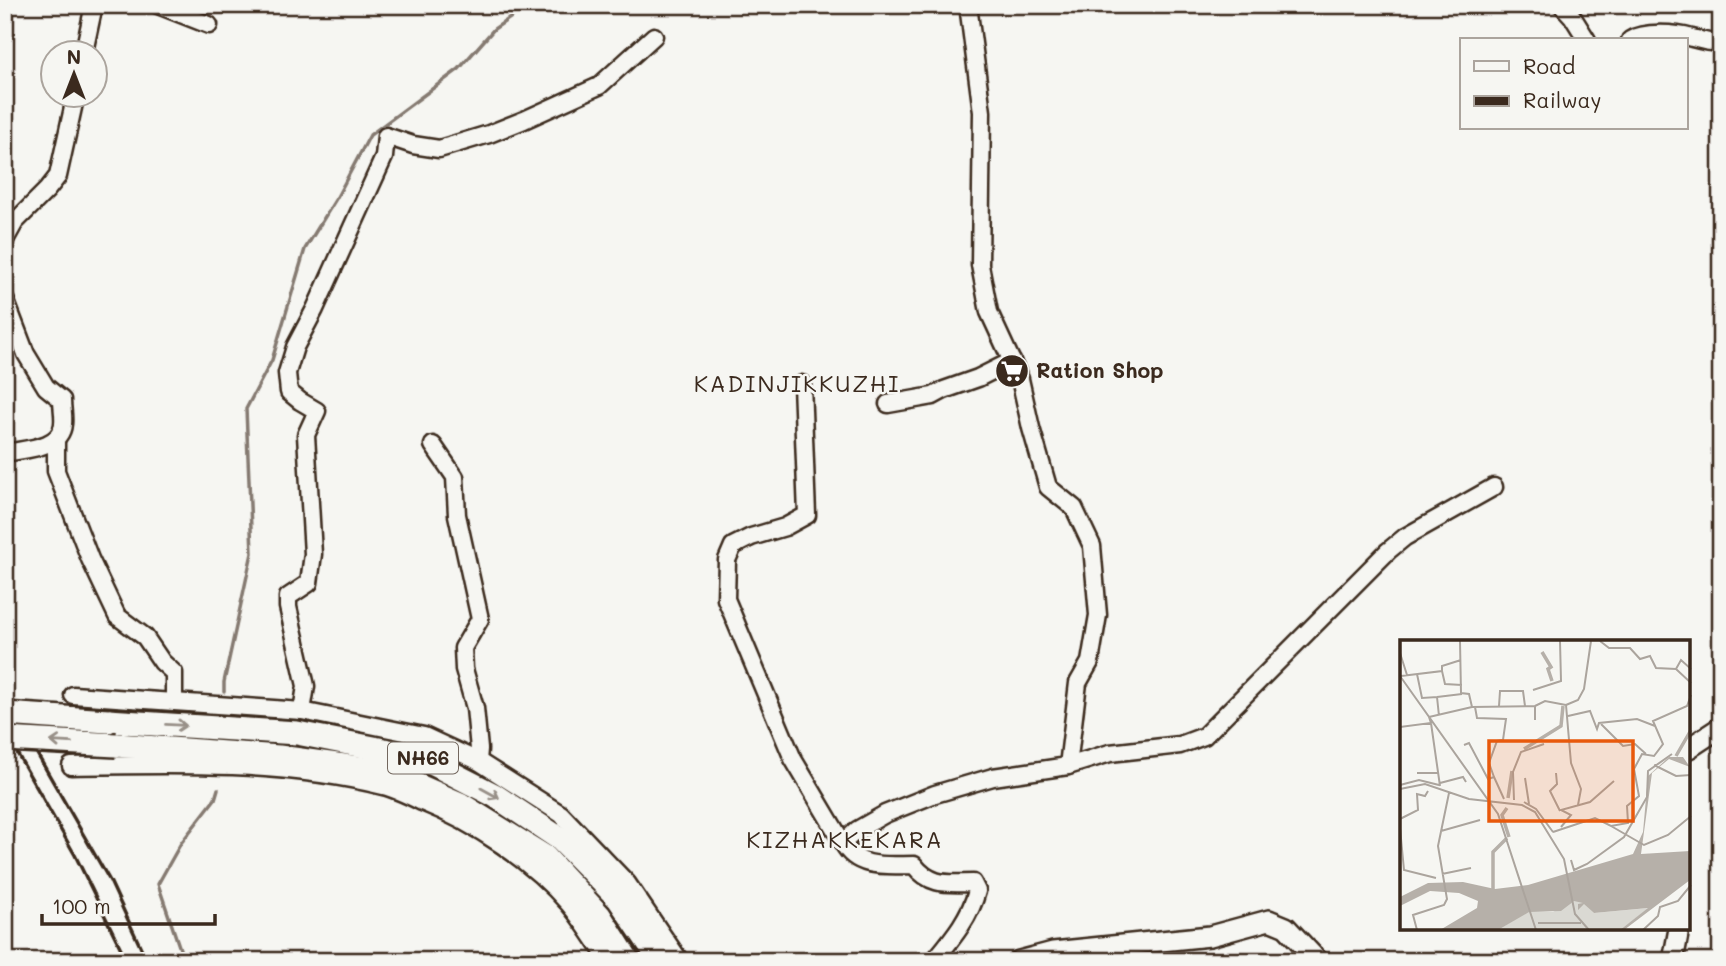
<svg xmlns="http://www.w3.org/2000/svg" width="1726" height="966" viewBox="0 0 1726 966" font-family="Mali,sans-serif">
	<rect width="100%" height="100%" fill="#f6f6f2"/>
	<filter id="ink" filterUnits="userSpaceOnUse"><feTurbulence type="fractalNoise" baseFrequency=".0143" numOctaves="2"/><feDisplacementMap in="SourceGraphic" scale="14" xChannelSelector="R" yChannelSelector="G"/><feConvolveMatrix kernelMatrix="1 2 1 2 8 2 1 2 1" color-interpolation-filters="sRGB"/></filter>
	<g filter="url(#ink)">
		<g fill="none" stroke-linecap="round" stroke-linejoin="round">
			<g stroke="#857a71" stroke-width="3.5">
				<path d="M 224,692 L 224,682 L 252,553 L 246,409 L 272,360 L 305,249 L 337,197 L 370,135 L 459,69 L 494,29 L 529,5"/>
				<path d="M 184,961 L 158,884 L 181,843 L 215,799 L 218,789"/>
			</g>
			<g stroke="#3b2a1e" stroke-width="21">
				<g id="minor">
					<path d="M 158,5 L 209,25"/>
					<path d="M 968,5 L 982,112 L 980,265 L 989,312 L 1020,379 L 1031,428 L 1048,487 L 1074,508 L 1092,546 L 1098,615 L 1090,662 L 1078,683 L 1068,766"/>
					<path d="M 1562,5 L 1572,16 L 1587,40"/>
					<path d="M 1630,40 C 1644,31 1676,33 1692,38 C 1705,41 1708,43 1721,42"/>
					<path d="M 84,52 L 94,5"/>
					<path d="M 5,240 L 15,222 L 47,190 L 58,176 L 76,94"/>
					<path d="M 5,299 L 26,354 L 46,387 L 62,400 C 62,408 64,416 63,424 C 61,449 24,449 5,453"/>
					<path d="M 802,384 L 807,515 L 785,527 L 751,537 L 733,546 L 727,560 L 726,599 L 793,759 L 843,843"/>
					<path d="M 888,404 L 933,396 L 944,390 L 978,378 L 1012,361"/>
					<path d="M 56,439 L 56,471 L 90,559 L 117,616 L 145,637 L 162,662 L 174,673 L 174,701"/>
					<path d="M 433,445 L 455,477 L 457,515 L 480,619 L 463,648 L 464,669 L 475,708 L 479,749 L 478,761"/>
					<path d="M 73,695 L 302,711 L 424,736 L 478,761 L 561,814 L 627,883 L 680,961"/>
					<path d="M 302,711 L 306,686 L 288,607 L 288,597 L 309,583 L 313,554 L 306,435 L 317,411 L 300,401 L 289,392 L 287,373 L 295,347 L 315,309 L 384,157 L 386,136 L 413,145 L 439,149 L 489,134 L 524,120 L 599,86 L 654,36"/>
					<path d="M 71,766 C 174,764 282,761 383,786 C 396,789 410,796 422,802 C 475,823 532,861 569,904 C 584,922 596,942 609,961"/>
					<path d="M 934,961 C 951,940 970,918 977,891 L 973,883 C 948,883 931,887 914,865 C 888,865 857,870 843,843 L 857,830 L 885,814 L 935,794 L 993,777 L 1068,766 L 1110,753 L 1180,745 L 1204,736 L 1388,551 L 1405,537 L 1494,487"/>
				</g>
			</g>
			<g stroke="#3b2a1e" stroke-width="24">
				<g id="major">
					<path d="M 1689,748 L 1721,727"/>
					<path d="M 1019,961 L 1053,952 L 1210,936 L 1269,920 L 1286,927 L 1318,961"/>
					<path d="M 1673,961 L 1679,929"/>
				</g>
			</g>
			<g stroke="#3b2a1e" stroke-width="28">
				<g id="highway">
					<path d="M 108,721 L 297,733 L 420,757 L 494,795 L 560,839 L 619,899 L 661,961"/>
					<path d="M 116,745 L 279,757 L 387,772 L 460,804 L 545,857 L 599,915 L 628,961"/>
				</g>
			</g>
			<use href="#minor" stroke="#f6f6f2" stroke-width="16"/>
			<use href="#major" stroke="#f6f6f2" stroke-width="19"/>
			<use href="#highway" stroke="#f6f6f2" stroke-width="23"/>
			<g stroke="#3b2a1e" stroke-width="3.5">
				<path d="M 5,698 L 110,881 L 147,961"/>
				<path d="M 5,732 L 75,855 L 127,961"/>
			</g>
			<g stroke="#3b2a1e" stroke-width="28" stroke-linecap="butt">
				<g id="highway-bridge">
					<path d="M 5,714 L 108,721"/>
					<path d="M 5,739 L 116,745"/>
				</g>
			</g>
			<use href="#highway-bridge" stroke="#f6f6f2" stroke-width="23"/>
		</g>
		<defs><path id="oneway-shaft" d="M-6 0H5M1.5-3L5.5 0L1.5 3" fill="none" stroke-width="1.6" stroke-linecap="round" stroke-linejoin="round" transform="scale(1.75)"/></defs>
		<g stroke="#989088">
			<use href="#oneway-shaft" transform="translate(176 725) rotate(3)"/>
			<use href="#oneway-shaft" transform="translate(61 742) rotate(-177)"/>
			<use href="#oneway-shaft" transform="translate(490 793) rotate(29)"/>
		</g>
	</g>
	<defs>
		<g id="supermarket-disc" transform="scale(1.75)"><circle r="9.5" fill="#3b2a1e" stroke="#f6f6f2"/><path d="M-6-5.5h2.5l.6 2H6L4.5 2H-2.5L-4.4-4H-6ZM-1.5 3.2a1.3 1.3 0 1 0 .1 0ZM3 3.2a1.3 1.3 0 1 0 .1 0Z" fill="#fff"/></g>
	</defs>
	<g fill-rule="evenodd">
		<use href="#supermarket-disc" x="1012" y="371"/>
	</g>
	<g text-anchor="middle" stroke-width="5" stroke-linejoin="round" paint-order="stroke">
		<rect fill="#f6f6f2" stroke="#73675e" stroke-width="2" x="388" y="742.5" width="70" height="31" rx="5"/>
		<g font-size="19" font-weight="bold" fill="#3b2a1e">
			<text x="423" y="765">NH66</text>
		</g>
		<g font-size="21" font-weight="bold" fill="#3b2a1e" stroke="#f6f6f2" text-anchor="start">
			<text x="1036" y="378">Ration Shop</text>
		</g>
		<g font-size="23" letter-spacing="2" fill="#3b2a1e" stroke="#f6f6f2">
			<text x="797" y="392">KADINJIKKUZHI</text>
			<text x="845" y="848">KIZHAKKEKARA</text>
		</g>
	</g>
	<g transform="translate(1400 640)">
		<rect width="290" height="290" fill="#f6f6f2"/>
		<path d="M 174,261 L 182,261 L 194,273 L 249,268 L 220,290 L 98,290 L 129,271 L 153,272 Z" fill="#dad9d3"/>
		<path d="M 269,117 L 283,117 L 290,127 L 269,119 L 252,133 L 241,214 L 290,211 L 290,240 L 224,290 L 220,290 L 248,268 L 194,273 L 184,264 L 178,270 L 178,264 L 183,263 L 174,261 L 161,271 L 129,272 L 98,290 L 40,290 L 77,268 L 78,261 L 59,253 L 30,251 L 0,266 L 0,257 L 28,243 L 63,242 L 95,249 L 128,245 L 233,214 L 243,192 L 248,136 Z" fill="#b6b0a9"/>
		<path fill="none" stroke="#b6b0a9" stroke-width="3.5" d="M 142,12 L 151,27 L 148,29 L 152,41M 124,109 L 161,86 L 163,66M 276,116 L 291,90M 108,158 L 112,131M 107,168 L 102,175 L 109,197M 93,251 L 93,212 L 107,198"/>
		<path fill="none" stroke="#aba49d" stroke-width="2" d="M 60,1 L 61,53 L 69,54 L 72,67 L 135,66 L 135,80M 200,1 L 209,8 L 230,8 L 240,19 L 250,16 L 256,28 L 276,29 L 291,43M 0,13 L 7,35M 276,29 L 281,20 L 291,29M 42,31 L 45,44 L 62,45M 17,34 L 22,58 L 37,57 L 39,76M 0,36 L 98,174 L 136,290M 1,36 L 42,31 L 42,26 L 61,20M 133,50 L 161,41 L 160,1M 37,57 L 62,54M 99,66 L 100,51 L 123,51 L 125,66M 135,66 L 145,61 L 166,65M 168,76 L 190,71 L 197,89 L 199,83 L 237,79 L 255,86M 31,83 L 40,146M 201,84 L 223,106 L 235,104 L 246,114M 0,87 L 31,83 L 29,77 L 72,67M 64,105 L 69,103 L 88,139 L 94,137 L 89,123 L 97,101 L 103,100 L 106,79 L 77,78 L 75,67M 254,125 L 276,136 L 291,135M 17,133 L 39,133M 156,133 L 157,144 L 150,151 L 160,171M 94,137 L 104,159M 125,138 L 129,164M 40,143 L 63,137 L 66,142M 0,145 L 19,140 L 39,145M 0,149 L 25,144 L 69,159 L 122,165 L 135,172 L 164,219 L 175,274 L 189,290M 114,160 L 113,132 L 121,112 L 144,104M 124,162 L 136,169 L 153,192M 178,165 L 181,149 L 171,123 L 166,65 L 178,60 L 184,49 L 191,1M 0,179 L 18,170 L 17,154 L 25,156 L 28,151M 211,186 L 244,205 L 268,195 L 291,176M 161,187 L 171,175 L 161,170 L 190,162 L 214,141M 0,188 L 4,230 L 36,238M 41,191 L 80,180M 153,192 L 195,178 L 211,186 L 228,183 L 227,166 L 239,156 L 234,129 L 242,114 L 254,116 L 263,104 L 253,81 L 287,66 L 291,55M 171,220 L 174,230 L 187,224 L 224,197 L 247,157 L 248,131 L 272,114M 42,234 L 71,228M 138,283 L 181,283M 17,290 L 13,275 L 44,265 L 47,259 L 38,206 L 49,153M 243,290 L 258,276 L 260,267 L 278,261 L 291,245"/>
		<path fill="#e8590c" fill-opacity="0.15" stroke="#e8590c" stroke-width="3.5" d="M 89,101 L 233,101 L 233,181 L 89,181 Z"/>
		<rect width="290" height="290" fill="none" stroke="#3b2a1e" stroke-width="3.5"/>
	</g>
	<rect width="1726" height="966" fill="none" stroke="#f6f6f2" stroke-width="28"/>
	<rect x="14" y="14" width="1698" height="938" fill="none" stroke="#3b2a1e" stroke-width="2.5" filter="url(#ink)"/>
	<rect x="1460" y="38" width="228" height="91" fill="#f6f6f2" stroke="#aba49d" stroke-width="2"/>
	<rect x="1474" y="61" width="35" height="10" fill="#f6f6f2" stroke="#aba49d" stroke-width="2"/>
	<text x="1523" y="74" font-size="21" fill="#3b2a1e">Road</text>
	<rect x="1474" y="96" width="35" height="10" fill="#3b2a1e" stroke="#aba49d" stroke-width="2"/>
	<text x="1523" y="108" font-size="21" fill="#3b2a1e">Railway</text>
	<g transform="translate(74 74)"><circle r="33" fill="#f6f6f2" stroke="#aba49d" stroke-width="2"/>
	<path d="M0-5L12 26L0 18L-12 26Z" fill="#3b2a1e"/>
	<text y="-10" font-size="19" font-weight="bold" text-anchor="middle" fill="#3b2a1e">N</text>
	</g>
	<path d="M42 914v10h173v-10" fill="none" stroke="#3b2a1e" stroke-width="3.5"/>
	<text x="52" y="914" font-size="21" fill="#3b2a1e" stroke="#f6f6f2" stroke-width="5" paint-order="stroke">100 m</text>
</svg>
